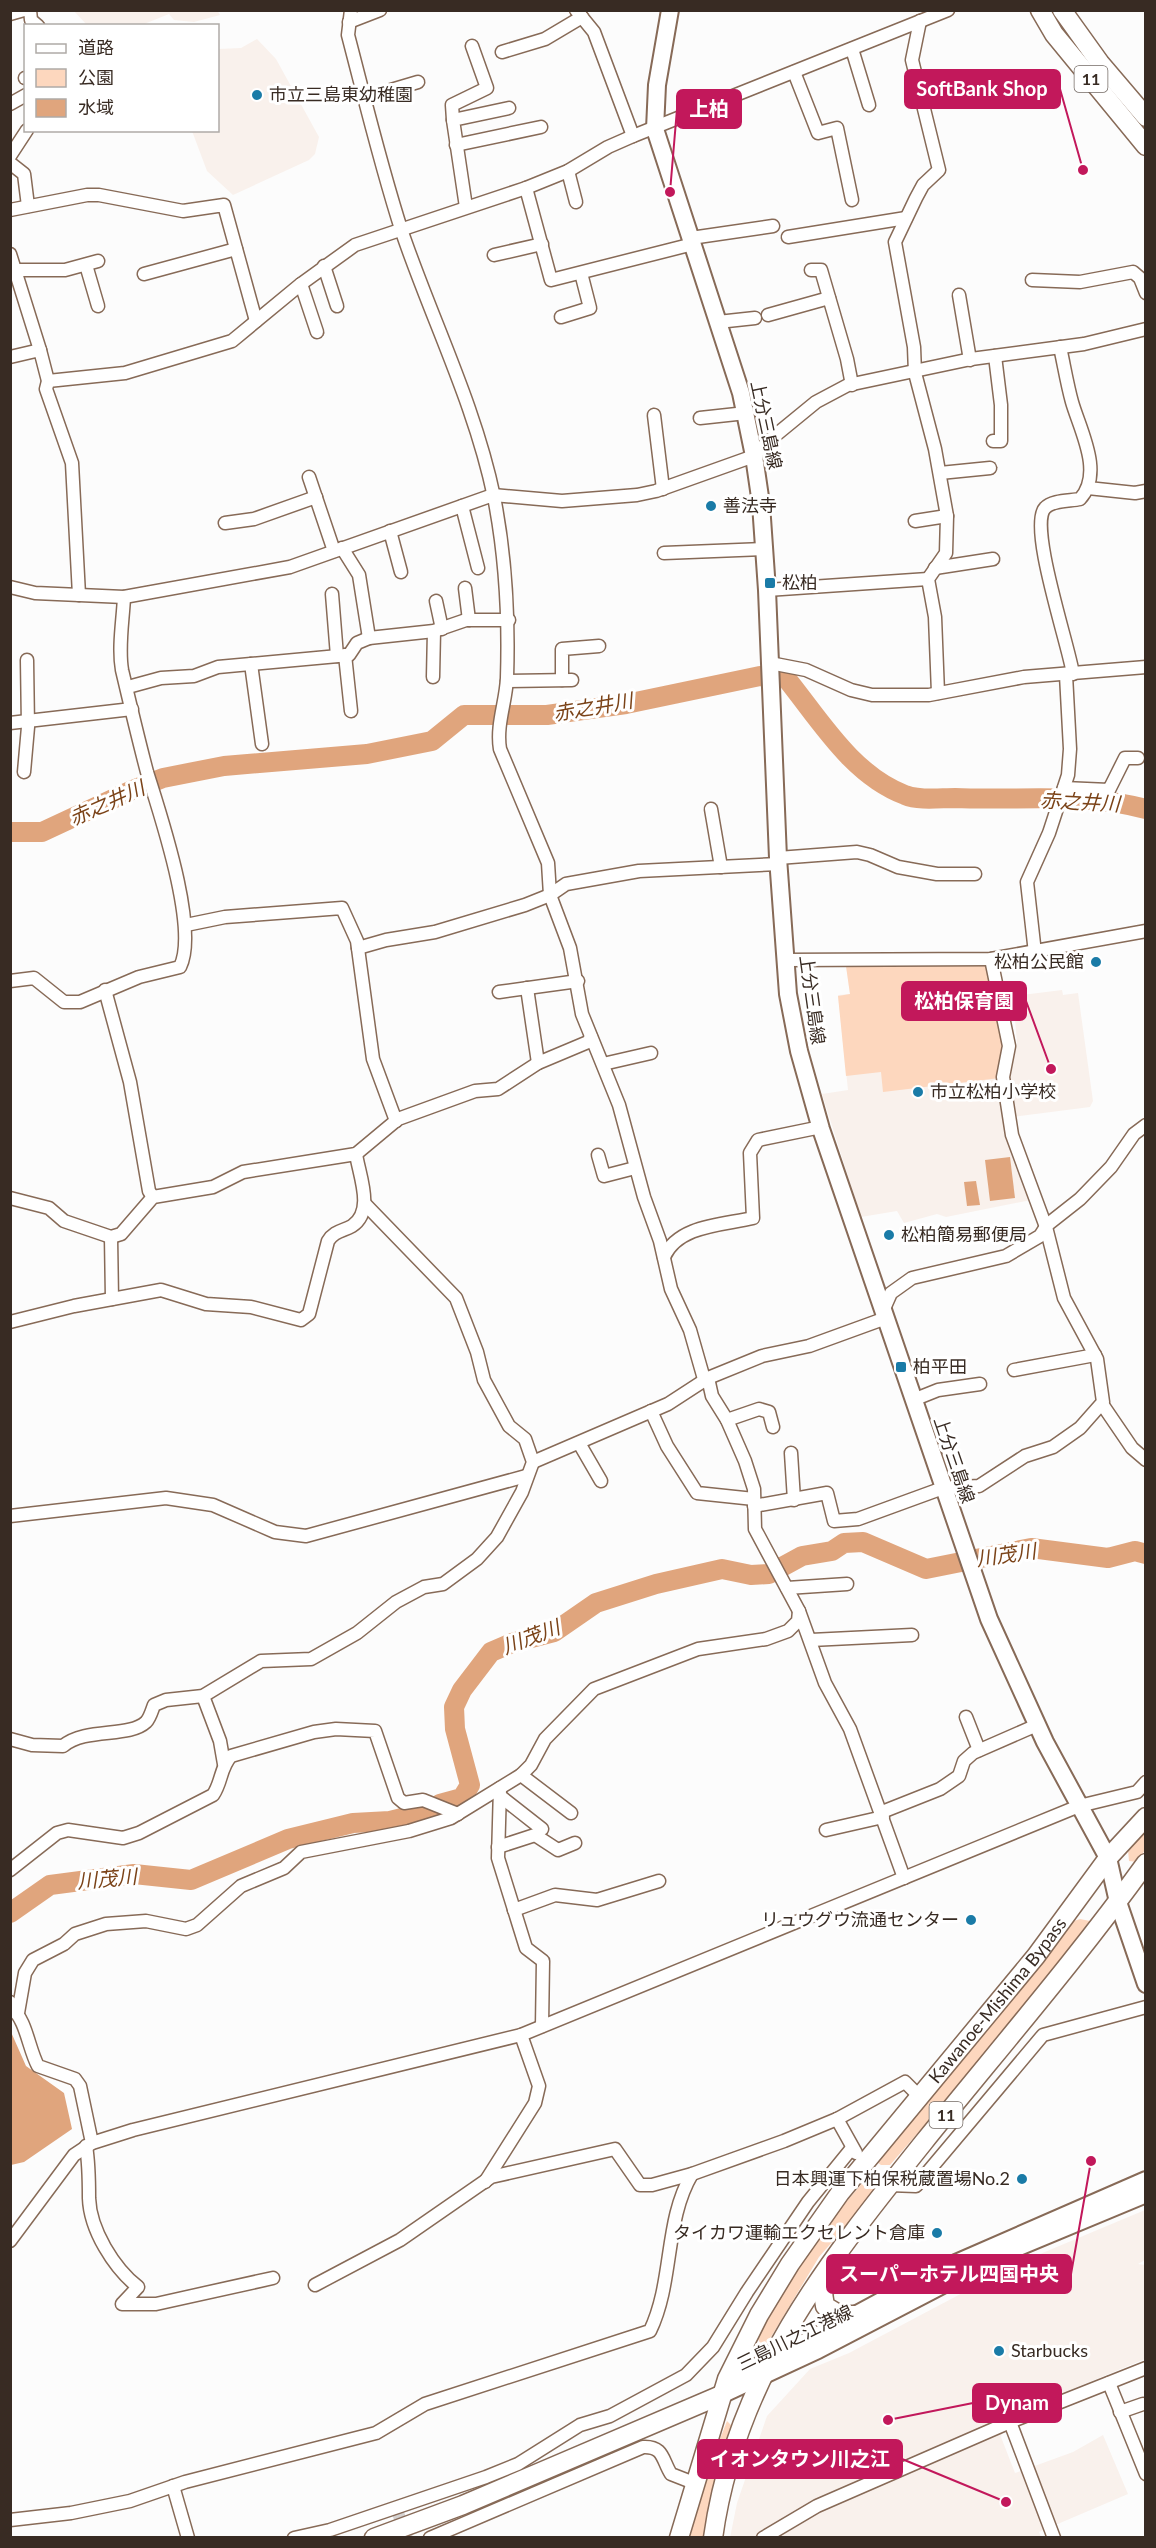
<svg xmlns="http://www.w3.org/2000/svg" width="1156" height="2548" viewBox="0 0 1156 2548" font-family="Lato,'Noto Sans JP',sans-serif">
	<rect width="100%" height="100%" fill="#fcfcfc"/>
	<g fill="#f9f1ec">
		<path d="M 217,10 L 220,15 L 194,22 L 174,20 L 169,14 L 139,26 L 87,25 L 74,11 Z"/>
		<path d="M 257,39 L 276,59 L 319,137 L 315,154 L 309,160 L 233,195 L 207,171 L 192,131 L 218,130 L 218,49 L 241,48 Z"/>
		<path d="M 846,966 L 1000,1071 L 1031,1200 L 946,1217 L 937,1214 L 904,1223 L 897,1211 L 861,1217 L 822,1094 L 848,1090 L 838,995 L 850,994 Z"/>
		<path d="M 1062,990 L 1063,995 L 1078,993 L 1093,1101 L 1090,1107 L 1013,1117 L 1009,1086 L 1017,1043 L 1013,996 Z"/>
		<path d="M 1145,2210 L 1145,2260 L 1138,2264 L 1145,2265 L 1145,2359 L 1007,2416 L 1001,2437 L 1015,2473 L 1073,2452 L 1103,2435 L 1128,2494 L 1039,2532 L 1041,2537 L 730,2538 L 737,2503 L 767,2416 L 810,2369 L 849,2353 L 1021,2262 Z"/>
	</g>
	<g fill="#fdd7be">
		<path d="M 986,964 L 1005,1043 L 1000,1078 L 883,1092 L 881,1072 L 846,1076 L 838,996 L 850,994 L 846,966 Z"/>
		<path d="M 1145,1832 L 1145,1850 L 1137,1862 L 1129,1861 L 1128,1850 Z"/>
		<path d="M 1080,1919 L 1090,1921 L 1091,1926 L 1010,2027 L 890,2165 L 881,2165 L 875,2161 L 1074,1921 Z"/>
		<path d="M 871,2173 L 879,2182 L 847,2225 L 819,2257 L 765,2347 L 761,2345 L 758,2339 L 760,2330 L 804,2256 L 829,2222 Z"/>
		<path d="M 727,2421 L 733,2427 L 706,2537 L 690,2538 L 707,2472 Z"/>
	</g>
	<g fill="#e0a57d">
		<path d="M 1010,1157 L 1015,1198 L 990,1201 L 985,1160 Z"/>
		<path d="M 976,1181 L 980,1205 L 967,1206 L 964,1182 Z"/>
		<path d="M 11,2032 L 26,2066 L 64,2093 L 72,2129 L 24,2162 L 11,2165 Z"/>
	</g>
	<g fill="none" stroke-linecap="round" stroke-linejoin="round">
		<g stroke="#e0a57d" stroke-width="20">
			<path d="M 10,832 L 42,832 L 130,791 L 163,778 L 224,766 L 367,754 L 432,741 L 464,715 L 547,715 L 626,704 L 760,676 L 786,678 C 820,720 852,775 905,795 C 919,801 940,798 955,798 C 1018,801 1084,792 1146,809"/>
			<path d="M 10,1913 L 50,1885 L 134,1874 L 191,1880 L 288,1839 L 353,1823 L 390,1821 L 434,1810 L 440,1804 L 462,1798 L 470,1785 L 455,1729 L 454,1707 L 462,1690 L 491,1652 L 512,1643 L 554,1632 L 596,1603 L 656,1584 L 722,1569 L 751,1575 L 769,1574 L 802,1556 L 832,1551 L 844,1543 L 863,1542 L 926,1569 L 1031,1548 L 1108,1558 L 1135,1551 L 1146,1554"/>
		</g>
		<path stroke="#d5d2d1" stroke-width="12" stroke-dasharray="12 6" stroke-linecap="butt" d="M 398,2513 L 407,2538"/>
		<g stroke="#876a57" stroke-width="15">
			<g id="minor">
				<path d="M 30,10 L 31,20 L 38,26"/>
				<path d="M 351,10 L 348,35 C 365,100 381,167 402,232 C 432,320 475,405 494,497 C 506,558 509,616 507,678 C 506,702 496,725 500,749 L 548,863 L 550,895 L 570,948 L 582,1014 L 619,1105 L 644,1197 L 660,1241 L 671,1289 L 690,1330 L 704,1379"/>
				<path d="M 576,10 L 594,32 L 633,136"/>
				<path d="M 10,14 L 24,10"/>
				<path d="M 920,21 L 912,60 L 939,170 L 923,185 L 916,198 L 895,242 L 914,347 L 915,373 L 935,449 L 947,516 L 946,553 L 928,579 L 935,617 L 938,693"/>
				<path d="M 349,22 L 380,10"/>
				<path d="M 852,49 L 869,105"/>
				<path d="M 502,52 L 545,39 L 582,17"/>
				<path d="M 794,72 L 818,133 L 837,128 L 852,200"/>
				<path d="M 25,78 L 26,78"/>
				<path d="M 364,98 L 418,82"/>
				<path d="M 10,104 L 26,95"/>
				<path d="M 453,120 L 452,105 L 487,88 L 472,46"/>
				<path d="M 456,145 L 541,127"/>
				<path d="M 10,156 L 27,130"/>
				<path d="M 10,163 L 24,174 L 28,206"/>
				<path d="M 568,171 L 576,202"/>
				<path d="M 526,188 L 551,280 L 693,244"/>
				<path d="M 466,207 L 453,120 L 509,108"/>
				<path d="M 10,210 L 87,195 L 99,195 L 183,211 L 224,205 L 256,321"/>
				<path d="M 788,237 L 906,218"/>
				<path d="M 691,238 L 773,226"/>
				<path d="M 10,254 L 40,350"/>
				<path d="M 494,255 L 542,244"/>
				<path d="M 86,265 L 98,306"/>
				<path d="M 324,266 L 337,306"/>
				<path d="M 15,270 L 65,270 L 98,261"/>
				<path d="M 811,270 L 821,270 L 847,359 L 852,385"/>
				<path d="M 144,274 L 236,249"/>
				<path d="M 1032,280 L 1080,282 L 1133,272 L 1140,278 L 1146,293"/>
				<path d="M 301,284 L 317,332"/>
				<path d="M 959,295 L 970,360"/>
				<path d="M 768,315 L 829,298"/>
				<path d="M 561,317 L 590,308 L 581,273"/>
				<path d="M 718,322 L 755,318"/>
				<path d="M 1060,347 C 1064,365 1067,384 1072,402 C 1080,430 1104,473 1080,499 C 1070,501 1052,500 1045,508 C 1028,526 1069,646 1073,674"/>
				<path d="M 10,357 L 40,350 L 48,381 L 46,389 L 72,463 L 79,595"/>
				<path d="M 48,381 L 125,373 L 232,341 L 301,284 L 355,245 L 526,188 L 568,171 L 608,147 L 633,136 L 948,10"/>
				<path d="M 654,415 L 663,489"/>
				<path d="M 700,418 L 746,413"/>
				<path d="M 993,441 L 1001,441 L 1001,405 L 995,356"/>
				<path d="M 940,473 L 990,468"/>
				<path d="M 309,477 L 334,551"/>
				<path d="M 1088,488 L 1135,493 L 1146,491"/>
				<path d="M 462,506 L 478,568"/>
				<path d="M 915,521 L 947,516"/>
				<path d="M 225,523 L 254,519 L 316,497"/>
				<path d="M 390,531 L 401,572"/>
				<path d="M 342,548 L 359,575 L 369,638"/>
				<path d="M 664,553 L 764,549"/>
				<path d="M 935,568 L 993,559"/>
				<path d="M 10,587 L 35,593 L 124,597 L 290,567 L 493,495 L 562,501 L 637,495 L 656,491 L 754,456 L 766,443 L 816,402 L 848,385 L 971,359 L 1084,344 L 1146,329"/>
				<path d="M 465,588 L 469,620"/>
				<path d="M 767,590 L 928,579"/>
				<path d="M 332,594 L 337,656"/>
				<path d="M 436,601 L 442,629"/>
				<path d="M 345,655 L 351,711"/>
				<path d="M 770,663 L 806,670 L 851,690 L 872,695 L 929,695 L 1024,677 L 1146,667"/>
				<path d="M 251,664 L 262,744"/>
				<path d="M 433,677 L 434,631"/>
				<path d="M 562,680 L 562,649 L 599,646"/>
				<path d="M 507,681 L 572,680"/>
				<path d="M 128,687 L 161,678 L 194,676 L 218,667 L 349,655 L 357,643 L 369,638 L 434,631 L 466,620 L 509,620"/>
				<path d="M 10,723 L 132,709"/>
				<path d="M 24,772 L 28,727 L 27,660"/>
				<path d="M 1064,788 L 1109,790 L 1125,758 L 1138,758"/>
				<path d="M 711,809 L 721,867"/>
				<path d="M 778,858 L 857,852 L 870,855 L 898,867 L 937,874 L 975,874"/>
				<path d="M 186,925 L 225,917 L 342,908 L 357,941 L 373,1059 L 396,1121"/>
				<path d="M 358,948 L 386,940 L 435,932 L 525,905 L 550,895 L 566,884 L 639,871 L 779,864"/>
				<path d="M 1035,953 L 1027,882 L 1049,833 L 1068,775 L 1070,749 L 1066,675"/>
				<path d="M 786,960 L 991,959 L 1146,931"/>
				<path d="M 10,981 L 34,978 L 64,1002 L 80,1002 L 139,977 L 180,967 C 199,929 160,814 147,772 C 138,738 130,704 122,670 C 118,647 123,620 124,597"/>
				<path d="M 527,988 L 538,1063"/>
				<path d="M 105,990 L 130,1082 L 149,1191 L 153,1197"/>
				<path d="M 499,992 L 578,981"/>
				<path d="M 603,1064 L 651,1053"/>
				<path d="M 598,1155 L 604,1176 L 635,1168"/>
				<path d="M 10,1198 L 49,1208 L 64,1221 L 111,1237 L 121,1234 L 153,1197 L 213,1187 L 243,1172 L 356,1154 L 398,1119 L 475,1091 L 498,1089 L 538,1063 L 588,1042 L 591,1037"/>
				<path d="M 111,1237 L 112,1299"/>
				<path d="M 664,1257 C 678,1225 723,1225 753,1218 L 750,1153 L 758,1140 L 821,1127"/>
				<path d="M 883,1311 L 891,1293 L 912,1278 L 1006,1256 L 1040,1236 L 1047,1225 L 1080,1199 L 1111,1167 L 1134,1134 L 1146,1125"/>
				<path d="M 10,1322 L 74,1306 L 161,1290 L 206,1304 L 251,1307 L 301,1320 L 309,1314 L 328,1241 C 334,1231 343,1231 352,1226 C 375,1211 359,1175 356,1154"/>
				<path d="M 1014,1370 L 1095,1355"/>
				<path d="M 708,1378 L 712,1396 L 727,1420 L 745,1461 L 754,1489 L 755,1529 L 799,1611 L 825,1683 L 850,1729 L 904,1878"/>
				<path d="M 913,1400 L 938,1390 L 980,1384"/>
				<path d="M 1102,1404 L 1132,1448 L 1146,1460"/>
				<path d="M 651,1411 L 667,1446 L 697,1493 L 754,1499"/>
				<path d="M 727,1420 L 759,1409 L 769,1412 L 773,1427"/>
				<path d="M 579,1443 L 601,1481"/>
				<path d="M 791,1453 L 794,1500"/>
				<path d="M 533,1462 L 668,1404 L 708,1378 L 762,1356 L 809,1346 L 886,1318"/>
				<path d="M 754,1506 L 827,1493 L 834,1521 L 858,1519 L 943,1488 L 979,1486 L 1025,1456 L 1053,1447 L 1080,1428 L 1103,1402 L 1097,1359 L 1064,1298 L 1046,1227 L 1012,1135 L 1003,1077 L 1009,1046 L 991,959"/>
				<path d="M 10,1516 L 166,1498 L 213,1505 L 275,1532 L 306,1536 L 526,1476"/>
				<path d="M 787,1588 L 847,1584"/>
				<path d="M 811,1640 L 912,1635"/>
				<path d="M 203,1696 L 220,1741 L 224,1764"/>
				<path d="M 966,1717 L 979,1750"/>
				<path d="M 10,1739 L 32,1745 L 63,1746 C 86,1727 129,1738 146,1722 C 150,1718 152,1710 154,1705 L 166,1700 L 203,1696 L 261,1661 L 311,1659 L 357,1633 L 396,1602 L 424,1587 L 443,1584 L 477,1559 L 497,1537 L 522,1492 L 533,1462 L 525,1439 L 509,1426 L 484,1380 L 477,1352 L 456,1298 L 365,1204"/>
				<path d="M 521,1775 L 571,1813"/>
				<path d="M 500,1788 L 498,1858 L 526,1948 L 543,1961 L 542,2026"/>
				<path d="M 500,1796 L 542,1829"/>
				<path d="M 882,1812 L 940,1789 L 959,1776 L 964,1761 L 973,1753 L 1037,1725"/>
				<path d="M 826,1830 L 883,1817"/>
				<path d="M 498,1847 L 535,1835 L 558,1850 L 575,1843"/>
				<path d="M 10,1870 L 57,1833 L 68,1830 L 123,1838 L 139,1833 L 213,1795 C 222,1782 220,1768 231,1756 L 314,1732 L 336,1729 L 375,1731 L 398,1798 L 404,1803 L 423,1800 L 458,1814"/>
				<path d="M 514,1910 L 555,1895 L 597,1900 L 659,1881"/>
				<path d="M 10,2002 L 12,2009 C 26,2019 29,2050 38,2066 L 75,2079 L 80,2086 L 92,2143"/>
				<path d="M 18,2013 L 25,1973 L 33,1960 L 64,1944 L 75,1934 L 106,1924 L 146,1921 L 186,1929 L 197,1925 L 241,1886 L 284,1868 L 301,1852 L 409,1831 L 451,1818 L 521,1775 L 531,1765 L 545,1739 L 594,1689 L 698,1649 L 766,1639 L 788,1631 L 798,1621 L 799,1611"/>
				<path d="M 837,2119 L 856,2153"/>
				<path d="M 86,2146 C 89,2164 89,2180 89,2198 C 90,2230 114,2268 138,2287 L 122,2304 L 156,2304 L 273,2278"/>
				<path d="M 485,2182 L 535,2103 L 539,2086 L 521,2035"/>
				<path d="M 889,2185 L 916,2186 L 1043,2035 L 1146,2007"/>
				<path d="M 10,2241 L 74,2155 L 92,2143 L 133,2130 L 521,2035 L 1079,1806 L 1137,1792 L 1146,1782"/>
				<path d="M 315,2285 L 400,2240 L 491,2177 L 615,2149 L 640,2185 L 652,2185 L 692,2174 L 784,2141 L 837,2119 L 905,2082 L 919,2096"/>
				<path d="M 1109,2383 L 1146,2474"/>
				<path d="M 1120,2412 L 1143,2404"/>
				<path d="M 1010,2422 L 1054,2538"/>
				<path d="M 173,2486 L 188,2538"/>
				<path d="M 10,2520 L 71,2513 L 130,2501 L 185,2482 L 376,2433 L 425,2404 L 650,2331 C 674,2281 664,2221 692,2174"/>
				<path d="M 294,2538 L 330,2530 L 486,2477 L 518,2464 L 580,2425 L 610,2416 L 686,2375 L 713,2347 L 747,2292 L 808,2202 L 852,2148"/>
				<path d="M 430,2538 L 643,2447 C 664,2446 662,2460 671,2474 L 694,2483"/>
				<path d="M 763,2538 L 817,2506 L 1010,2422 L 1146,2368"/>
			</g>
		</g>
		<g stroke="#876a57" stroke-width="20">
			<g id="major">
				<path d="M 670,10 L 657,85 L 655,129 L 741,393 L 754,456 L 761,504 L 767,590 L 778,858 L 788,994 L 799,1051 L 821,1129 L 989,1619 L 1045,1742 L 1108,1858 L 1118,1902 L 1146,1984"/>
				<path d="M 727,2379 L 770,2361 L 933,2273 L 1146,2180"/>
				<path d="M 721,2395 L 818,2350 L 1002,2254 L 1146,2194"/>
			</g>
		</g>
		<g stroke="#876a57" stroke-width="21">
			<g id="highway">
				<path d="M 1040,10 L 1054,34 L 1146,146"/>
				<path d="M 1062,10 L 1100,63 L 1146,117"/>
				<path d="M 833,2273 L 823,2293 L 825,2306 L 840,2315 L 858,2315"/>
				<path d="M 374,2538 L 463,2505 L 721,2395"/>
				<path id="s1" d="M 679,2538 L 727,2379 L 759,2315 L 790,2264 L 840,2193 L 1036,1956 L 1108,1858 L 1146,1817"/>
				<path d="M 713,2538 C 735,2378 826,2264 923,2143 C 998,2050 1076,1960 1146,1863"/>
			</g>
		</g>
		<use href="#minor" stroke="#fff" stroke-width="12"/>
		<use href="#major" stroke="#fff" stroke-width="16"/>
		<use href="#highway" stroke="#fff" stroke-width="18"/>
	</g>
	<g fill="#1a7ba7" stroke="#fff" stroke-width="2">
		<circle cx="257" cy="95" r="6"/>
		<circle cx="711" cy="506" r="6"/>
		<rect x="764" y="577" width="12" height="12" rx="3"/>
		<circle cx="1096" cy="962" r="6"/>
		<circle cx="918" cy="1092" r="6"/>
		<circle cx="889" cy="1235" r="6"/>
		<rect x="895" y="1361" width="12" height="12" rx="3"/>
		<circle cx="971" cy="1920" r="6"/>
		<circle cx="1022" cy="2179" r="6"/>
		<circle cx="937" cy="2233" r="6"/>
		<circle cx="999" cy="2351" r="6"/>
	</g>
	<g text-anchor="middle" stroke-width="6" stroke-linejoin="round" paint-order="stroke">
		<g fill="#fff" stroke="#746b65" stroke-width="1.5">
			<rect x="1074.5" y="66" width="33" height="26" rx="4.5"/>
			<rect x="929.5" y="2102" width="33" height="26" rx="4.5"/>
		</g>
		<g font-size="16" font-weight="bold" fill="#382b23">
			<text x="1091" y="85">11</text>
			<text x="946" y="2121">11</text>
		</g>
		<g font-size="18" fill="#382b23" stroke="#fff" text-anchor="start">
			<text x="269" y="101">市立三島東幼稚園</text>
			<text x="723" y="512">善法寺</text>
			<text x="782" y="589">松柏</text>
			<text x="1084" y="968" text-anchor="end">松柏公民館</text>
			<text x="930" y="1098">市立松柏小学校</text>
			<text x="901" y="1241">松柏簡易郵便局</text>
			<text x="913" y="1373">柏平田</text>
			<text x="959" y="1926" text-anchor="end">リュウグウ流通センター</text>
			<text x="1010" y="2185" text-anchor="end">日本興運下柏保税蔵置場No.2</text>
			<text x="925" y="2239" text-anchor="end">タイカワ運輸エクセレント倉庫</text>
			<text x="1011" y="2357">Starbucks</text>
		</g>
		<g font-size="18" fill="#382b23" stroke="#fff">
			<text transform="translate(766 425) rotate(78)" y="6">上分三島線</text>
			<text transform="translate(812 1000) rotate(82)" y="6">上分三島線</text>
			<text transform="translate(954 1460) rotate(71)" y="6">上分三島線</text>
			<text dy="6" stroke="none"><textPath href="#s1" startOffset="633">Kawanoe-Mishima Bypass</textPath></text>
			<text transform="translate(795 2338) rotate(-26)" y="6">三島川之江港線</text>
		</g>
		<g font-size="20" font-style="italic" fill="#7b4318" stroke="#fff">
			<text transform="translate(593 707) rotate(-10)" y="7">赤之井川</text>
			<text transform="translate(1080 802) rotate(3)" y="7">赤之井川</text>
			<text transform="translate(107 803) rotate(-24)" y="7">赤之井川</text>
			<text transform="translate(1006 1555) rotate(-8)" y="7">川茂川</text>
			<text transform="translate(531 1637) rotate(-21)" y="7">川茂川</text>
			<text transform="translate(107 1879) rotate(-5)" y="7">川茂川</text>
		</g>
	</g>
	<path fill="none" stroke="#c2185b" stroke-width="2" d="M1083 170L1060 89M670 192L677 109M1051 1069L1026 1001M1091 2161L1071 2274M888 2420L973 2403M1006 2502L902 2459"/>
	<g fill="#c2185b" stroke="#fff" stroke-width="2">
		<circle cx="1083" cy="170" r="6"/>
		<circle cx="670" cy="192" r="6"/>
		<circle cx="1051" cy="1069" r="6"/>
		<circle cx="1091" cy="2161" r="6"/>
		<circle cx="888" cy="2420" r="6"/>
		<circle cx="1006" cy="2502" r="6"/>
	</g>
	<g fill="#c2185b" stroke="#c2185b" stroke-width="2">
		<rect x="905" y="70" width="155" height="38" rx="6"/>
		<rect x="677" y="90" width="64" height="38" rx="6"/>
		<rect x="902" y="982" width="124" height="38" rx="6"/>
		<rect x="827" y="2255" width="244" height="38" rx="6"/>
		<rect x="973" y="2384" width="88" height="38" rx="6"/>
		<rect x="698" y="2440" width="204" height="38" rx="6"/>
	</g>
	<g font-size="20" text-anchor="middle" font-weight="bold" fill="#fff">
		<text x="982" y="96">SoftBank Shop</text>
		<text x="709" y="116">上柏</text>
		<text x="964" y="1008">松柏保育園</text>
		<text x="949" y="2281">スーパーホテル四国中央</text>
		<text x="1017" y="2410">Dynam</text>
		<text x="800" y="2466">イオンタウン川之江</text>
	</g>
	<rect width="1156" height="2548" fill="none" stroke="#382b23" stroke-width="24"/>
	<rect x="24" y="24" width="195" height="108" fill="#ffffff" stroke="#afaaa7" stroke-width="1.5"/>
	<rect x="36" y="44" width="30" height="9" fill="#ffffff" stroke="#afaaa7" stroke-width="1.5"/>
	<text x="78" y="54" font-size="18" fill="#382b23">道路</text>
	<rect x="36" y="69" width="30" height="18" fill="#fdd7be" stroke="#afaaa7" stroke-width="1.5"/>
	<text x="78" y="84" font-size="18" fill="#382b23">公園</text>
	<rect x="36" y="99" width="30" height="18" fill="#e0a57d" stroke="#afaaa7" stroke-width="1.5"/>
	<text x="78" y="114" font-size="18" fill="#382b23">水域</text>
</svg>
